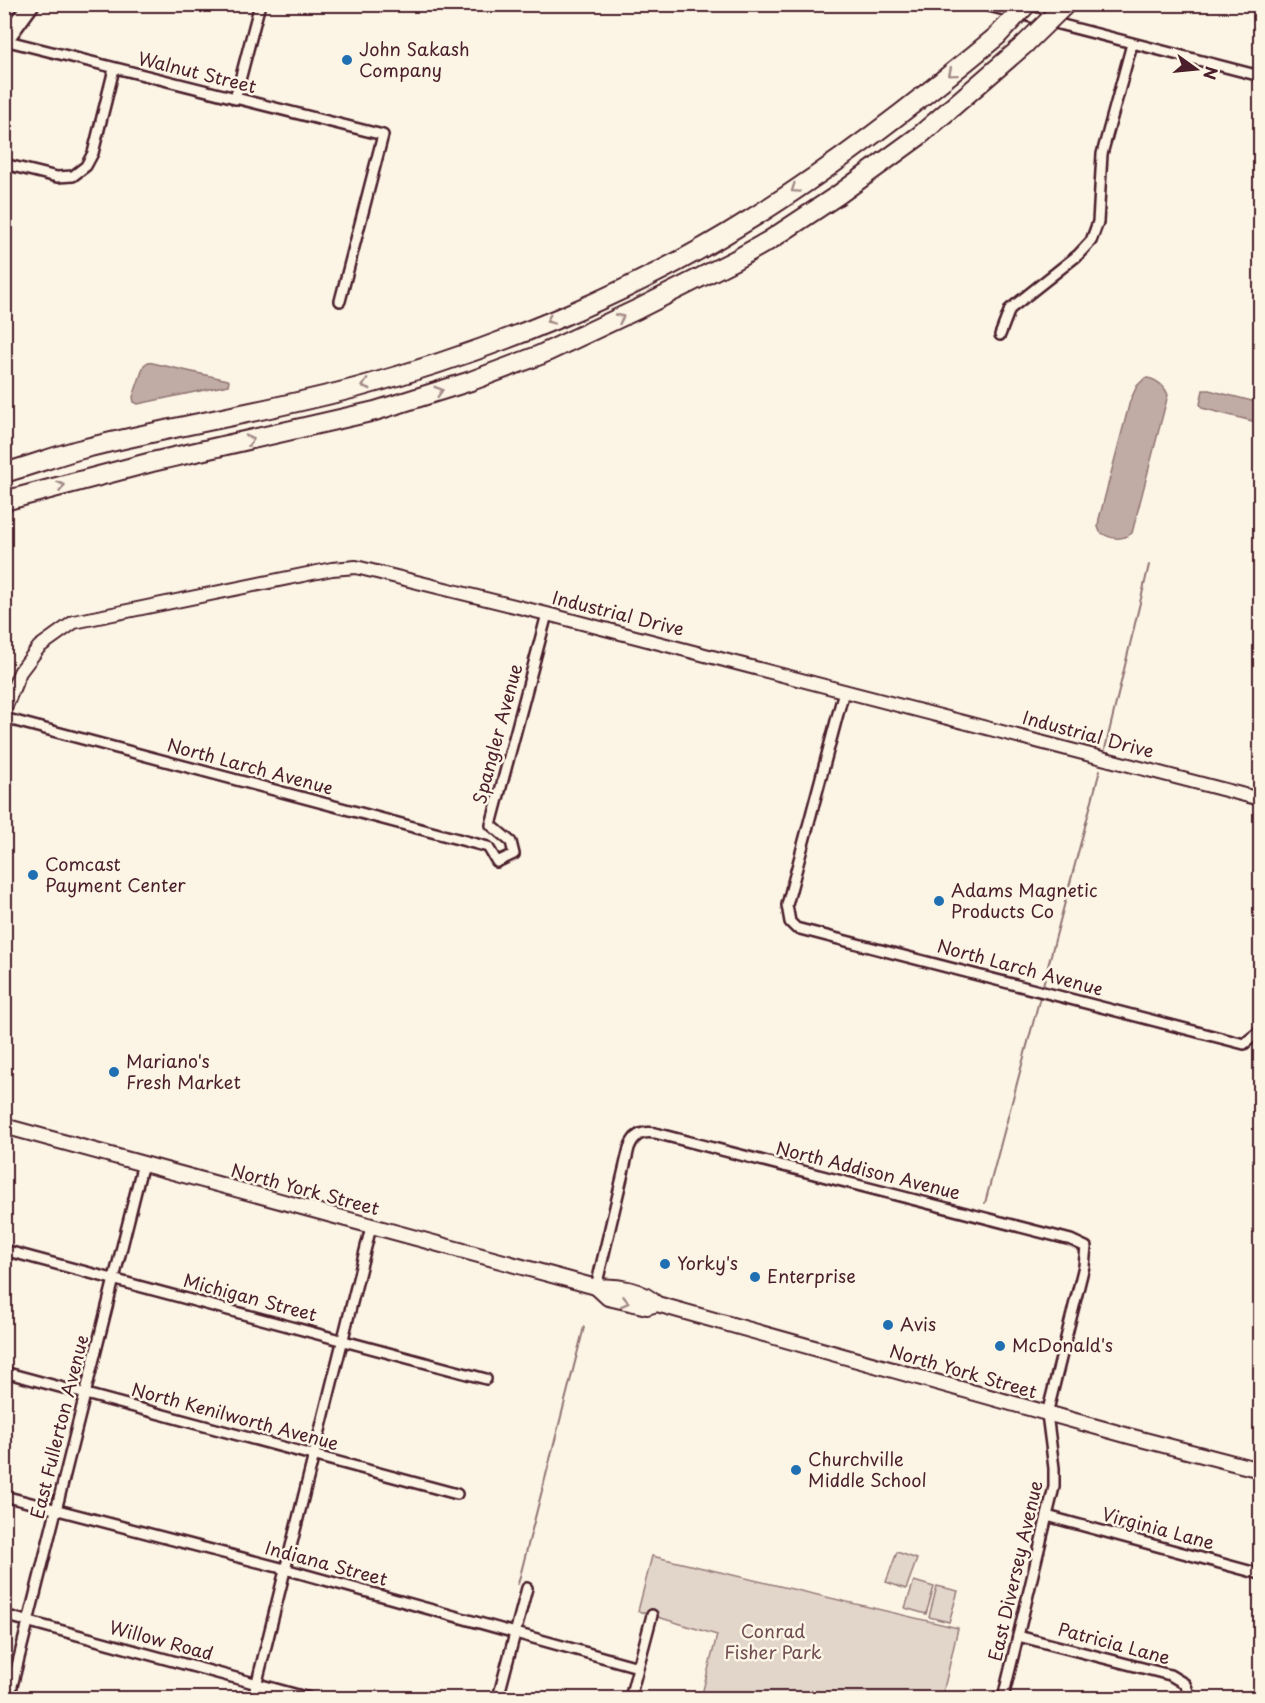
<svg xmlns="http://www.w3.org/2000/svg" width="1265" height="1703" viewBox="0 0 1265 1703" font-family="'Playpen Sans',sans-serif">
	<rect width="100%" height="100%" fill="#fcf5e5"/>
	<filter id="ink" filterUnits="userSpaceOnUse"><feTurbulence type="fractalNoise" baseFrequency=".0167" numOctaves="2"/><feDisplacementMap in="SourceGraphic" scale="12" xChannelSelector="R" yChannelSelector="G"/><feConvolveMatrix kernelMatrix="1 2 1 2 8 2 1 2 1" color-interpolation-filters="sRGB"/></filter>
	<g filter="url(#ink)">
		<g fill="#e2d5ca" stroke="#967a7a" stroke-width="1.5">
			<path d="M 897,1552 L 917,1559 L 906,1589 L 886,1582 Z"/>
			<path d="M 652,1556 L 958,1628 L 942,1698 L 701,1698 L 717,1635 L 638,1611 Z"/>
			<path d="M 914,1581 L 934,1587 L 926,1614 L 905,1608 Z"/>
			<path d="M 937,1586 L 958,1591 L 949,1622 L 929,1617 Z"/>
		</g>
		<g fill="#c0aca5" stroke="#917474" stroke-width="1.5">
			<path d="M 148,362 L 228,380 L 229,381 L 228,385 L 138,404 L 134,402 L 133,397 L 144,365 Z"/>
			<path d="M 1145,378 C 1155,378 1165,386 1168,395 L 1132,533 C 1122,541 1110,539 1100,532 L 1098,527 L 1099,519 L 1130,401 L 1137,386 Z"/>
			<path d="M 1203,390 L 1209,390 L 1260,403 L 1260,423 L 1202,408 L 1200,404 Z"/>
		</g>
		<g fill="none" stroke-linecap="round" stroke-linejoin="round">
			<g stroke="#917474" stroke-width="2">
				<path d="M 1105,749 L 1149,565"/>
				<path d="M 1043,985 L 1100,770"/>
				<path d="M 985,1203 L 1040,997"/>
				<path d="M 518,1584 L 584,1327"/>
			</g>
			<g stroke="#4a1f2b" stroke-width="14">
				<g id="minor">
					<path d="M 981,4 L 1260,76"/>
					<path d="M 4,40 L 383,135 L 340,301"/>
					<path d="M 235,99 L 260,4"/>
					<path d="M 4,164 L 57,177 L 73,176 L 86,166 L 93,153 L 114,69"/>
					<path d="M 1000,335 L 1010,309 L 1078,255 L 1091,241 L 1098,222 L 1102,154 L 1132,44"/>
					<path d="M 844,691 L 787,905 L 790,922 L 796,928 L 1244,1044 L 1260,1031"/>
					<path d="M 4,718 L 488,847 L 497,862 L 514,854 L 511,842 L 491,825 L 547,614"/>
					<path d="M 4,1250 L 486,1379"/>
					<path d="M 596,1287 L 629,1148 C 634,1135 641,1131 655,1133 L 1071,1240 L 1086,1247 L 1084,1266 L 1047,1414 L 1054,1468 L 1054,1487 L 1003,1698"/>
					<path d="M 4,1372 L 457,1494"/>
					<path d="M 4,1496 L 285,1569 L 638,1667"/>
					<path d="M 1047,1516 L 1260,1574"/>
					<path d="M 4,1615 L 309,1698"/>
					<path d="M 1018,1636 L 1170,1675 L 1185,1684 L 1191,1698"/>
					<path d="M 9,1698 L 143,1163"/>
					<path d="M 253,1698 L 371,1227"/>
					<path d="M 498,1698 L 527,1588"/>
					<path d="M 630,1698 L 652,1615"/>
				</g>
			</g>
			<g stroke="#4a1f2b" stroke-width="16">
				<path id="tertiary" d="M 4,711 L 20,672 L 39,647 L 74,622 L 332,569 L 356,567 L 547,614 L 1260,799"/>
			</g>
			<g stroke="#4a1f2b" stroke-width="18">
				<g id="secondary">
					<path d="M 4,1126 L 596,1287 C 617,1285 642,1289 657,1304 L 1129,1436 L 1260,1470"/>
					<path d="M 596,1287 L 608,1298 L 647,1307 L 657,1304"/>
				</g>
			</g>
			<g stroke="#4a1f2b" stroke-width="20">
				<path id="primary" d="M 4,41 L 31,4"/>
			</g>
			<g stroke="#4a1f2b" stroke-width="22">
				<g id="motorway">
					<path d="M 4,473 C 29,466 53,457 78,450 C 171,426 266,412 359,387 C 491,351 632,294 749,220 C 836,166 918,102 997,36"/>
					<path d="M 4,501 L 152,462 L 375,411 L 471,381 L 540,355 L 638,309 L 735,260 L 770,240 L 838,195 L 919,136 L 1024,45"/>
				</g>
			</g>
			<use href="#minor" stroke="#fcf5e5" stroke-width="9"/>
			<use href="#tertiary" stroke="#fcf5e5" stroke-width="12"/>
			<use href="#secondary" stroke="#fcf5e5" stroke-width="14"/>
			<use href="#primary" stroke="#fcf5e5" stroke-width="15"/>
			<use href="#motorway" stroke="#fcf5e5" stroke-width="18"/>
			<g stroke="#4a1f2b" stroke-width="22" stroke-linecap="butt">
				<g id="motorway-bridge">
					<path d="M 997,36 L 1027,4"/>
					<path d="M 1024,45 L 1066,4"/>
				</g>
			</g>
			<use href="#motorway-bridge" stroke="#fcf5e5" stroke-width="18"/>
		</g>
		<defs><path id="oneway-chevron" d="M-2-3.5L2.5 0L-2 3.5" fill="none" stroke-width="1.6" stroke-linecap="round" stroke-linejoin="round" transform="scale(1.5)"/></defs>
		<g stroke="#a38a88">
			<use href="#oneway-chevron" transform="translate(952 73) rotate(140)"/>
			<use href="#oneway-chevron" transform="translate(795 189) rotate(145)"/>
			<use href="#oneway-chevron" transform="translate(620 318) rotate(-25)"/>
			<use href="#oneway-chevron" transform="translate(550 320) rotate(157)"/>
			<use href="#oneway-chevron" transform="translate(366 385) rotate(163)"/>
			<use href="#oneway-chevron" transform="translate(439 391) rotate(-17)"/>
			<use href="#oneway-chevron" transform="translate(250 440) rotate(-13)"/>
			<use href="#oneway-chevron" transform="translate(61 486) rotate(-15)"/>
			<use href="#oneway-chevron" transform="translate(625 1302) rotate(14)"/>
		</g>
	</g>
	<g fill="#1f6fb2" stroke="#fcf5e5" stroke-width="2">
		<circle cx="347" cy="60" r="6"/>
		<circle cx="33" cy="875" r="6"/>
		<circle cx="939" cy="901" r="6"/>
		<circle cx="114" cy="1072" r="6"/>
		<circle cx="665" cy="1264" r="6"/>
		<circle cx="755" cy="1277" r="6"/>
		<circle cx="888" cy="1325" r="6"/>
		<circle cx="1000" cy="1346" r="6"/>
		<circle cx="796" cy="1470" r="6"/>
	</g>
	<g text-anchor="middle" stroke-width="5" stroke-linejoin="round" paint-order="stroke">
		<g font-size="18" fill="#4a1f2b" stroke="#fcf5e5" text-anchor="start">
			<text x="359" y="56">John Sakash<tspan x="359" dy="21">Company</tspan></text>
			<text x="45" y="871">Comcast<tspan x="45" dy="21">Payment Center</tspan></text>
			<text x="951" y="897">Adams Magnetic<tspan x="951" dy="21">Products Co</tspan></text>
			<text x="126" y="1068">Mariano's<tspan x="126" dy="21">Fresh Market</tspan></text>
			<text x="677" y="1270">Yorky's</text>
			<text x="767" y="1283">Enterprise</text>
			<text x="900" y="1331">Avis</text>
			<text x="1012" y="1352">McDonald's</text>
			<text x="808" y="1466">Churchville<tspan x="808" dy="21">Middle School</tspan></text>
		</g>
		<g font-size="18" fill="#4a1f2b" stroke="#fcf5e5">
			<text transform="translate(197 73) rotate(14)" y="6">Walnut Street</text>
			<text transform="translate(618 614) rotate(14)" y="6">Industrial Drive</text>
			<text transform="translate(498 734) rotate(-75)" y="6">Spangler Avenue</text>
			<text transform="translate(1088 735) rotate(15)" y="6">Industrial Drive</text>
			<text transform="translate(250 767) rotate(15)" y="6">North Larch Avenue</text>
			<text transform="translate(1020 968) rotate(15)" y="6">North Larch Avenue</text>
			<text transform="translate(868 1171) rotate(14)" y="6">North Addison Avenue</text>
			<text transform="translate(305 1190) rotate(15)" y="6">North York Street</text>
			<text transform="translate(250 1298) rotate(15)" y="6">Michigan Street</text>
			<text transform="translate(963 1372) rotate(16)" y="6">North York Street</text>
			<text transform="translate(235 1417) rotate(15)" y="6">North Kenilworth Avenue</text>
			<text transform="translate(60 1427) rotate(-76)" y="6">East Fullerton Avenue</text>
			<text transform="translate(1158 1529) rotate(15)" y="6">Virginia Lane</text>
			<text transform="translate(326 1564) rotate(15)" y="6">Indiana Street</text>
			<text transform="translate(1016 1571) rotate(-77)" y="6">East Diversey Avenue</text>
			<text transform="translate(161 1641) rotate(15)" y="6">Willow Road</text>
			<text transform="translate(1114 1644) rotate(15)" y="6">Patricia Lane</text>
		</g>
		<g font-size="18" fill="#704c53" stroke="#fcf5e5">
			<text x="773" y="1638">Conrad<tspan x="773" dy="21">Fisher Park</tspan></text>
		</g>
	</g>
	<rect width="1265" height="1703" fill="none" stroke="#fcf5e5" stroke-width="24"/>
	<rect x="12" y="12" width="1241" height="1679" fill="none" stroke="#4a1f2b" stroke-width="2" filter="url(#ink)"/>
	<g transform="translate(1196 69) rotate(105)" stroke="#fcf5e5" stroke-width="4.5" paint-order="stroke">
	<path d="M0-4.5L10 22L0 15L-10 22Z" fill="#4a1f2b"/>
	<text y="-9" font-size="16" font-weight="bold" text-anchor="middle" fill="#4a1f2b">N</text>
	</g>
</svg>
